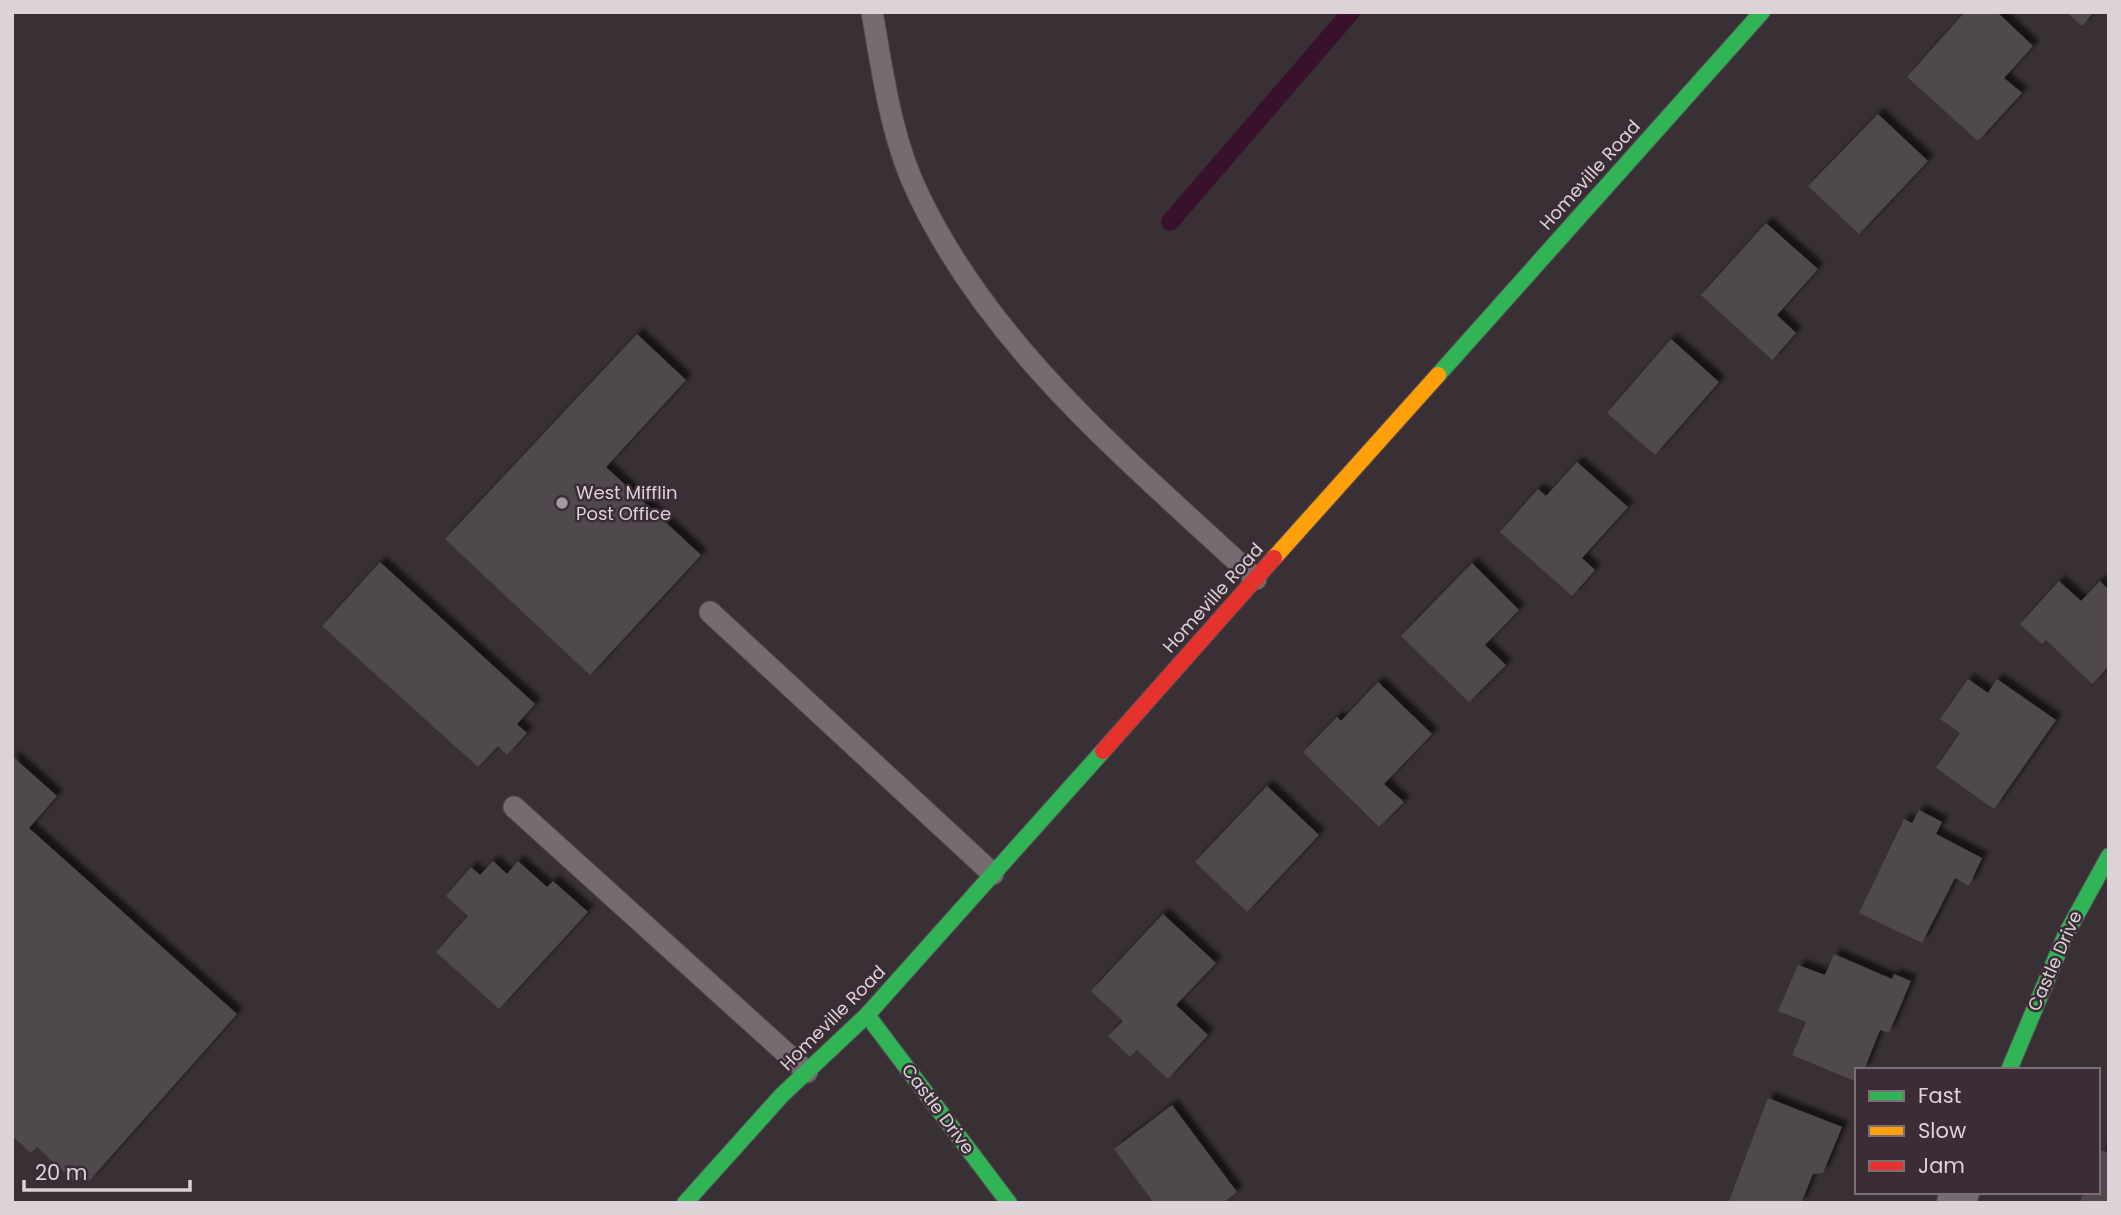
<svg xmlns="http://www.w3.org/2000/svg" width="2121" height="1215" viewBox="0 0 2121 1215" font-family="Poppins,sans-serif">
	<defs>
		<filter id="shadow"><feDropShadow dx="6" dy="-6" stdDeviation="2" flood-color="#0009"/></filter>
	</defs>
	<rect width="100%" height="100%" fill="#383035"/>
	<g fill="none" stroke-linecap="round" stroke-linejoin="round">
		<path stroke="#38122d" stroke-width="18" d="M 1170,222 L 1351,12"/>
	</g>
	<g fill="#4f484d" filter="url(#shadow)">
		<path d="M 1965,12 L 1997,12 L 2033,46 L 2004,78 L 2022,93 L 1978,141 L 1907,77 Z"/>
		<path d="M 2066,12 L 2094,12 L 2082,26 Z"/>
		<path d="M 1878,114 L 1928,161 L 1859,234 L 1808,186 Z"/>
		<path d="M 1766,223 L 1818,269 L 1777,315 L 1796,333 L 1772,360 L 1701,295 Z"/>
		<path d="M 637,334 L 686,380 L 606,467 L 701,555 L 590,675 L 445,539 Z"/>
		<path d="M 1671,339 L 1719,382 L 1655,455 L 1607,413 Z"/>
		<path d="M 1577,462 L 1628,507 L 1582,558 L 1595,570 L 1572,596 L 1500,532 L 1538,489 L 1546,496 Z"/>
		<path d="M 380,562 L 535,704 L 517,724 L 527,733 L 507,755 L 498,746 L 478,767 L 322,626 Z"/>
		<path d="M 1472,563 L 1519,610 L 1485,645 L 1506,665 L 1469,702 L 1401,636 Z"/>
		<path d="M 2059,581 L 2081,601 L 2100,581 L 2109,590 L 2109,666 L 2092,684 L 2046,640 L 2042,644 L 2020,624 Z"/>
		<path d="M 1968,679 L 1988,693 L 1997,679 L 2056,720 L 1994,809 L 1936,768 L 1960,733 L 1940,719 Z"/>
		<path d="M 1378,682 L 1432,734 L 1384,784 L 1404,802 L 1379,827 L 1303,752 L 1337,717 L 1341,721 Z"/>
		<path d="M 12,756 L 57,796 L 29,828 L 237,1014 L 89,1181 L 83,1175 L 76,1183 L 37,1147 L 31,1153 L 12,1136 Z"/>
		<path d="M 1267,786 L 1319,835 L 1247,912 L 1195,862 Z"/>
		<path d="M 1919,810 L 1942,822 L 1936,834 L 1982,858 L 1969,886 L 1955,878 L 1922,943 L 1859,913 L 1904,819 L 1912,823 Z"/>
		<path d="M 493,861 L 507,874 L 518,861 L 547,887 L 553,881 L 588,912 L 499,1009 L 436,952 L 468,916 L 446,896 L 471,867 L 480,875 Z"/>
		<path d="M 1163,914 L 1216,963 L 1176,1005 L 1208,1035 L 1168,1079 L 1137,1050 L 1130,1057 L 1108,1036 L 1123,1021 L 1091,991 Z"/>
		<path d="M 1834,954 L 1892,979 L 1894,974 L 1911,981 L 1889,1033 L 1880,1030 L 1864,1070 L 1857,1070 L 1857,1082 L 1792,1055 L 1806,1022 L 1778,1011 L 1798,965 L 1825,975 Z"/>
		<path d="M 1768,1098 L 1842,1127 L 1823,1173 L 1813,1174 L 1801,1203 L 1734,1203 L 1729,1201 Z"/>
		<path d="M 1172,1105 L 1237,1192 L 1223,1203 L 1154,1203 L 1114,1149 Z"/>
		<path d="M 2101,1150 L 2109,1153 L 2109,1203 L 2080,1203 L 2084,1192 L 2098,1192 Z"/>
	</g>
	<g fill="none" stroke-linecap="round" stroke-linejoin="round">
		<g stroke="#554d51" stroke-width="23">
			<g id="lane">
				<path d="M 872,12 C 883,74 891,139 919,196 C 994,352 1132,463 1256,579"/>
				<path d="M 710,612 L 993,874"/>
				<path d="M 514,807 L 807,1072"/>
			</g>
		</g>
		<g stroke="#554d51" stroke-width="40">
			<path id="street" d="M 1956,1203 L 1960,1192"/>
		</g>
		<g stroke="#554d51" stroke-width="18">
			<g id="fast">
				<path d="M 1438,375 L 1762,12"/>
				<path d="M 867,1015 L 1009,1203"/>
				<path d="M 2009,1070 L 2066,934 L 2109,856"/>
				<path d="M 685,1203 L 782,1095 L 867,1015 L 1103,751"/>
			</g>
		</g>
		<g stroke="#554d51" stroke-width="18">
			<path id="slow" d="M 1274,558 L 1438,375"/>
		</g>
		<g stroke="#554d51" stroke-width="18">
			<path id="jam" d="M 1103,751 L 1274,558"/>
		</g>
		<use href="#lane" stroke="#746c71" stroke-width="21"/>
		<use href="#street" stroke="#746c71" stroke-width="38"/>
		<use href="#fast" stroke="#30b455" stroke-width="16"/>
		<use href="#slow" stroke="#ff9f0a" stroke-width="16"/>
		<use href="#jam" stroke="#e5322d" stroke-width="16"/>
	</g>
	<circle fill="#a3999f" stroke="#3b2c36" stroke-width="2.5" cx="562" cy="503" r="7"/>
	<g text-anchor="middle" stroke-width="5" stroke-linejoin="round" paint-order="stroke">
		<g font-size="18" fill="#dcd2d8" stroke="#3b2c36">
			<text transform="translate(1590 175) rotate(-48)" y="6">Homeville Road</text>
			<text transform="translate(1213 598) rotate(-48)" y="6">Homeville Road</text>
			<text transform="translate(2055 961) rotate(-66)" y="6">Castle Drive</text>
			<text transform="translate(833 1018) rotate(-45)" y="6">Homeville Road</text>
			<text transform="translate(938 1109) rotate(53)" y="6">Castle Drive</text>
		</g>
		<g font-size="18" fill="#dcd2d8" stroke="#3b2c36" text-anchor="start">
			<text x="576" y="499">West Mifflin<tspan x="576" dy="21">Post Office</tspan></text>
		</g>
	</g>
	<rect width="2121" height="1215" fill="none" stroke="#dcd2d8" stroke-width="28"/>
	<rect x="1855" y="1068" width="245" height="126" fill="#3b2c36" stroke="#7b6e77" stroke-width="2"/>
	<rect x="1869" y="1091" width="35" height="10" fill="#30b455" stroke="#7b6e77" stroke-width="2"/>
	<text x="1918" y="1103" font-size="21" fill="#dcd2d8">Fast</text>
	<rect x="1869" y="1126" width="35" height="10" fill="#ff9f0a" stroke="#7b6e77" stroke-width="2"/>
	<text x="1918" y="1138" font-size="21" fill="#dcd2d8">Slow</text>
	<rect x="1869" y="1161" width="35" height="10" fill="#e5322d" stroke="#7b6e77" stroke-width="2"/>
	<text x="1918" y="1173" font-size="21" fill="#dcd2d8">Jam</text>
	<path d="M24 1180v10h166v-10" fill="none" stroke="#dcd2d8" stroke-width="3.5"/>
	<text x="35" y="1180" font-size="21" fill="#dcd2d8" stroke="#3b2c36" stroke-width="5" paint-order="stroke">20 m</text>
</svg>
